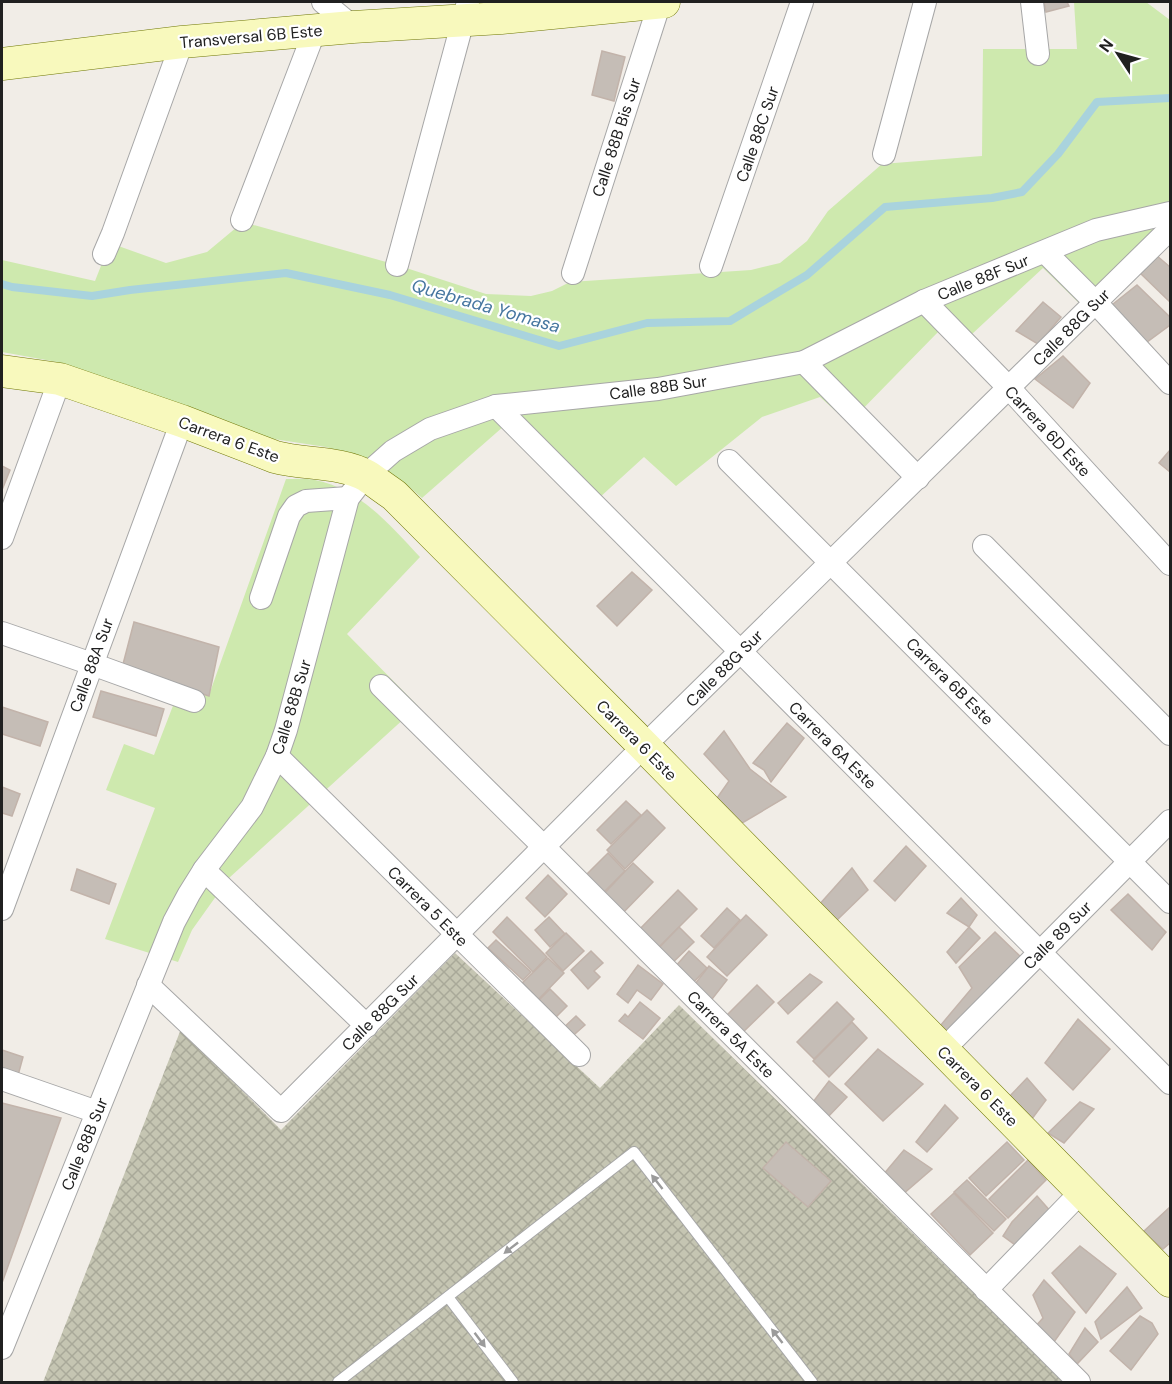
<svg xmlns="http://www.w3.org/2000/svg" width="1172" height="1384" viewBox="0 0 1172 1384" font-family="'DM Sans',sans-serif">
	<defs>
		<pattern id="construction-cross-hatch" width="8" height="8" patternUnits="userSpaceOnUse" patternTransform="scale(1.5)"><rect width="8" height="8" fill="#c5c5b2"/><path d="M0 0l8 8M0 8l8-8" fill="none" stroke="#a9a999"/></pattern>
	</defs>
	<rect width="100%" height="100%" fill="#f1ede7"/>
	<path fill="url(#construction-cross-hatch)" d="M 455,953 L 600,1088 L 679,1005 L 1065,1382 L 43,1382 L 181,1029 L 281,1130 Z"/>
	<g fill="#cee9ae">
		<path d="M 1074,2 L 1146,2 L 1170,20 L 1170,222 L 1081,305 L 1043,268 L 957,348 L 939,331 L 849,423 L 820,397 L 762,417 L 676,486 L 644,457 L 587,509 L 504,426 L 422,498 L 407,485 L 361,458 L 326,447 L 267,438 L 106,378 L 57,362 L 2,352 L 2,260 L 95,281 L 110,243 L 166,263 L 207,252 L 243,222 L 397,265 L 486,294 L 531,296 L 552,291 L 570,282 L 751,270 L 780,263 L 807,241 L 828,211 L 882,164 L 982,156 L 983,49 L 1077,49 Z"/>
		<path d="M 286,479 C 295,479 305,478 315,480 C 360,489 390,525 420,557 L 347,634 L 418,706 L 229,878 L 192,930 L 178,962 L 105,939 L 155,808 L 106,790 L 124,744 L 154,755 L 181,685 L 209,695 Z"/>
	</g>
	<g fill="none" stroke-linecap="round" stroke-linejoin="round">
		<path stroke="#a9d3dd" stroke-width="8" d="M 2,284 L 12,287 L 92,296 L 130,290 L 286,273 L 390,295 L 559,346 L 647,323 L 730,321 L 807,275 L 885,207 L 992,198 L 1022,192 L 1058,154 L 1097,102 L 1170,98"/>
	</g>
	<g fill="#c5bdb6" stroke="#c2b3aa" stroke-width="1.5">
		<path d="M 1044,2 L 1067,2 L 1069,6 L 1046,12 Z"/>
		<path d="M 602,51 L 625,57 L 614,101 L 592,95 Z"/>
		<path d="M 1156,255 L 1170,267 L 1170,302 L 1140,273 Z"/>
		<path d="M 1137,285 L 1170,317 L 1170,325 L 1143,345 L 1108,308 Z"/>
		<path d="M 1043,302 L 1061,317 L 1038,344 L 1016,331 Z"/>
		<path d="M 1063,356 L 1090,383 L 1073,408 L 1035,379 Z"/>
		<path d="M 1170,450 L 1170,472 L 1159,463 Z"/>
		<path d="M 2,466 L 10,470 L 2,490 Z"/>
		<path d="M 632,572 L 652,590 L 617,626 L 597,606 Z"/>
		<path d="M 134,622 L 219,647 L 209,696 L 122,668 Z"/>
		<path d="M 101,691 L 164,709 L 156,736 L 93,717 Z"/>
		<path d="M 2,707 L 48,722 L 40,746 L 2,734 Z"/>
		<path d="M 787,723 L 804,738 L 771,782 L 764,770 L 753,763 Z"/>
		<path d="M 724,731 L 750,769 L 786,797 L 737,826 L 715,801 L 729,781 L 704,754 Z"/>
		<path d="M 2,787 L 20,794 L 12,816 L 2,813 Z"/>
		<path d="M 626,801 L 641,815 L 611,844 L 597,830 Z"/>
		<path d="M 647,810 L 665,828 L 625,869 L 607,850 Z"/>
		<path d="M 906,846 L 926,866 L 895,901 L 874,881 Z"/>
		<path d="M 608,853 L 625,871 L 598,898 L 580,881 Z"/>
		<path d="M 633,863 L 653,882 L 618,918 L 598,900 Z"/>
		<path d="M 852,868 L 868,890 L 835,922 L 818,906 Z"/>
		<path d="M 77,869 L 116,884 L 109,904 L 71,890 Z"/>
		<path d="M 548,875 L 567,894 L 545,917 L 526,898 Z"/>
		<path d="M 678,890 L 697,909 L 653,953 L 634,935 Z"/>
		<path d="M 1128,894 L 1166,932 L 1152,950 L 1111,910 Z"/>
		<path d="M 961,898 L 977,915 L 969,927 L 947,913 Z"/>
		<path d="M 727,908 L 740,920 L 714,948 L 701,936 Z"/>
		<path d="M 746,915 L 767,935 L 727,976 L 707,957 Z"/>
		<path d="M 507,917 L 547,957 L 533,972 L 493,932 Z"/>
		<path d="M 549,917 L 565,934 L 550,947 L 535,930 Z"/>
		<path d="M 679,927 L 694,942 L 667,968 L 653,954 Z"/>
		<path d="M 969,927 L 980,938 L 956,963 L 947,952 Z"/>
		<path d="M 995,932 L 1023,959 L 950,1033 L 940,1026 L 972,988 L 959,967 Z"/>
		<path d="M 566,933 L 584,951 L 563,971 L 546,953 Z"/>
		<path d="M 496,940 L 531,972 L 523,980 L 488,948 Z"/>
		<path d="M 591,951 L 603,963 L 594,971 L 600,977 L 588,989 L 571,970 Z"/>
		<path d="M 689,951 L 707,968 L 693,983 L 675,967 Z"/>
		<path d="M 548,958 L 564,973 L 533,1005 L 517,988 Z"/>
		<path d="M 638,965 L 663,984 L 651,1000 L 637,990 L 628,1003 L 617,994 Z"/>
		<path d="M 709,966 L 727,980 L 709,1003 L 691,989 Z"/>
		<path d="M 810,974 L 822,982 L 788,1014 L 778,1003 Z"/>
		<path d="M 757,985 L 774,1002 L 737,1038 L 721,1021 Z"/>
		<path d="M 550,989 L 567,1006 L 551,1022 L 534,1005 Z"/>
		<path d="M 640,1002 L 660,1018 L 643,1039 L 619,1021 L 625,1014 L 628,1017 Z"/>
		<path d="M 837,1002 L 854,1019 L 814,1059 L 797,1042 Z"/>
		<path d="M 576,1016 L 585,1025 L 567,1041 L 559,1032 Z"/>
		<path d="M 1078,1019 L 1110,1049 L 1073,1090 L 1045,1063 Z"/>
		<path d="M 852,1022 L 867,1038 L 829,1077 L 813,1061 Z"/>
		<path d="M 878,1049 L 923,1084 L 883,1121 L 845,1084 Z"/>
		<path d="M 2,1050 L 23,1057 L 17,1079 L 2,1074 Z"/>
		<path d="M 1027,1078 L 1046,1100 L 1031,1120 L 1008,1098 Z"/>
		<path d="M 829,1081 L 847,1097 L 827,1118 L 813,1102 Z"/>
		<path d="M 1080,1102 L 1094,1109 L 1064,1143 L 1048,1133 Z"/>
		<path d="M 2,1103 L 61,1118 L 2,1283 Z"/>
		<path d="M 945,1105 L 958,1118 L 927,1152 L 916,1142 Z"/>
		<path d="M 786,1142 L 831,1181 L 808,1207 L 763,1168 Z"/>
		<path d="M 1007,1142 L 1024,1160 L 986,1196 L 969,1178 Z"/>
		<path d="M 904,1150 L 932,1169 L 902,1195 L 883,1175 Z"/>
		<path d="M 1028,1160 L 1046,1180 L 1008,1218 L 989,1199 Z"/>
		<path d="M 967,1180 L 1006,1219 L 994,1231 L 954,1192 Z"/>
		<path d="M 954,1193 L 993,1233 L 970,1255 L 931,1214 Z"/>
		<path d="M 1037,1196 L 1052,1213 L 1018,1247 L 1003,1236 L 1012,1222 Z"/>
		<path d="M 1170,1207 L 1170,1243 L 1163,1249 L 1143,1232 Z"/>
		<path d="M 1080,1246 L 1116,1274 L 1086,1313 L 1052,1273 Z"/>
		<path d="M 1044,1280 L 1075,1312 L 1054,1342 L 1035,1327 L 1043,1318 L 1033,1295 Z"/>
		<path d="M 1127,1287 L 1142,1308 L 1101,1339 L 1095,1322 Z"/>
		<path d="M 1140,1316 L 1152,1323 L 1158,1334 L 1131,1370 L 1110,1351 Z"/>
		<path d="M 1085,1328 L 1098,1342 L 1077,1364 L 1069,1354 Z"/>
	</g>
	<g fill="none" stroke-linecap="round" stroke-linejoin="round">
		<g stroke="#a7a7a7" stroke-width="12">
			<g id="lane">
				<path d="M 448,1297 L 513,1382"/>
				<path d="M 338,1382 L 634,1152 L 812,1382"/>
			</g>
		</g>
		<g stroke="#a7a7a7" stroke-width="24">
			<g id="street">
				<path d="M 323,2 L 353,27"/>
				<path d="M 1032,2 L 1038,54"/>
				<path d="M 884,154 L 925,2"/>
				<path d="M 242,220 L 315,30"/>
				<path d="M 1045,252 L 1096,303 L 1170,383"/>
				<path d="M 104,254 L 113,233 L 182,42"/>
				<path d="M 397,265 L 468,2"/>
				<path d="M 711,266 L 802,2"/>
				<path d="M 573,273 L 660,2"/>
				<path d="M 924,301 L 1009,388 L 1170,564"/>
				<path d="M 804,362 L 918,478"/>
				<path d="M 496,406 L 1170,1083"/>
				<path d="M 729,461 L 1170,902"/>
				<path d="M 2,538 L 60,379"/>
				<path d="M 984,546 L 1170,734"/>
				<path d="M 261,598 L 289,516 L 296,506 L 306,501 L 348,498"/>
				<path d="M 2,633 L 92,664 L 194,701"/>
				<path d="M 381,686 L 544,847 L 1079,1382"/>
				<path d="M 277,756 L 579,1055"/>
				<path d="M 204,870 L 367,1026"/>
				<path d="M 2,909 L 182,421"/>
				<path d="M 148,985 L 281,1111 L 644,746 L 1170,229"/>
				<path d="M 943,1050 L 1170,821"/>
				<path d="M 2,1079 L 97,1112"/>
				<path d="M 986,1290 L 1082,1191"/>
				<path d="M 2,1348 L 174,922 L 189,894 L 204,870 L 252,807 L 277,756 L 286,730 L 348,498 L 366,475 L 393,451 L 430,429 L 496,406 L 658,389 L 804,362 L 924,301 L 1096,230 L 1170,213"/>
			</g>
		</g>
		<g stroke="#707807" stroke-width="33">
			<g id="secondary">
				<path d="M 2,64 L 182,42 L 353,27 L 501,18 L 664,2"/>
				<path d="M 2,371 L 60,379 L 182,421 L 275,457 C 305,465 339,461 367,476 C 376,482 385,489 394,495 L 644,746 L 1170,1281"/>
			</g>
		</g>
		<use href="#lane" stroke="#fff" stroke-width="10"/>
		<use href="#street" stroke="#fff" stroke-width="22"/>
		<use href="#secondary" stroke="#f8f9bd" stroke-width="32"/>
	</g>
	<defs><path id="oneway-solid" d="M-6-.8H1V-3.2L6.5 0L1 3.2V.8H-6Z" transform="scale(1.5)"/></defs>
	<g fill="#9b9b9b">
		<use href="#oneway-solid" transform="translate(657 1182) rotate(-128)"/>
		<use href="#oneway-solid" transform="translate(511 1248) rotate(142)"/>
		<use href="#oneway-solid" transform="translate(777 1336) rotate(-128)"/>
		<use href="#oneway-solid" transform="translate(480 1340) rotate(53)"/>
	</g>
	<g text-anchor="middle" stroke-width="4.5" stroke-linejoin="round" paint-order="stroke">
		<g font-size="16" fill="#202020" stroke="#fff">
			<text transform="translate(251 36) rotate(-5)" y="6">Transversal 6B Este</text>
			<text transform="translate(757 134) rotate(-71)" y="6">Calle 88C Sur</text>
			<text transform="translate(616 137) rotate(-72)" y="6">Calle 88B Bis Sur</text>
			<text transform="translate(983 277) rotate(-22)" y="6">Calle 88F Sur</text>
			<text transform="translate(1071 327) rotate(-45)" y="6">Calle 88G Sur</text>
			<text transform="translate(658 387) rotate(-8)" y="6">Calle 88B Sur</text>
			<text transform="translate(1048 431) rotate(47)" y="6">Carrera 6D Este</text>
			<text transform="translate(229 439) rotate(20)" y="6">Carrera 6 Este</text>
			<text transform="translate(91 665) rotate(-70)" y="6">Calle 88A Sur</text>
			<text transform="translate(724 668) rotate(-45)" y="6">Calle 88G Sur</text>
			<text transform="translate(950 681) rotate(45)" y="6">Carrera 6B Este</text>
			<text transform="translate(291 707) rotate(-73)" y="6">Calle 88B Sur</text>
			<text transform="translate(637 740) rotate(45)" y="6">Carrera 6 Este</text>
			<text transform="translate(833 745) rotate(45)" y="6">Carrera 6A Este</text>
			<text transform="translate(428 906) rotate(45)" y="6">Carrera 5 Este</text>
			<text transform="translate(1057 935) rotate(-45)" y="6">Calle 89 Sur</text>
			<text transform="translate(380 1012) rotate(-45)" y="6">Calle 88G Sur</text>
			<text transform="translate(731 1034) rotate(45)" y="6">Carrera 5A Este</text>
			<text transform="translate(978 1086) rotate(45)" y="6">Carrera 6 Este</text>
			<text transform="translate(84 1144) rotate(-68)" y="6">Calle 88B Sur</text>
		</g>
		<g font-size="18" font-style="italic" fill="#4777a0" stroke="#fff">
			<text transform="translate(486 306) rotate(16)" y="6">Quebrada Yomasa</text>
		</g>
	</g>
	<rect width="1172" height="1384" fill="none" stroke="#202020" stroke-width="6"/>
	<g transform="translate(1118 54) rotate(306)" stroke="#ffffff" stroke-width="4.5" paint-order="stroke">
	<path d="M0-4.5L10 22L0 15L-10 22Z" fill="#202020"/>
	<text y="-9" font-size="16" font-weight="bold" text-anchor="middle" fill="#202020">N</text>
	</g>
</svg>
